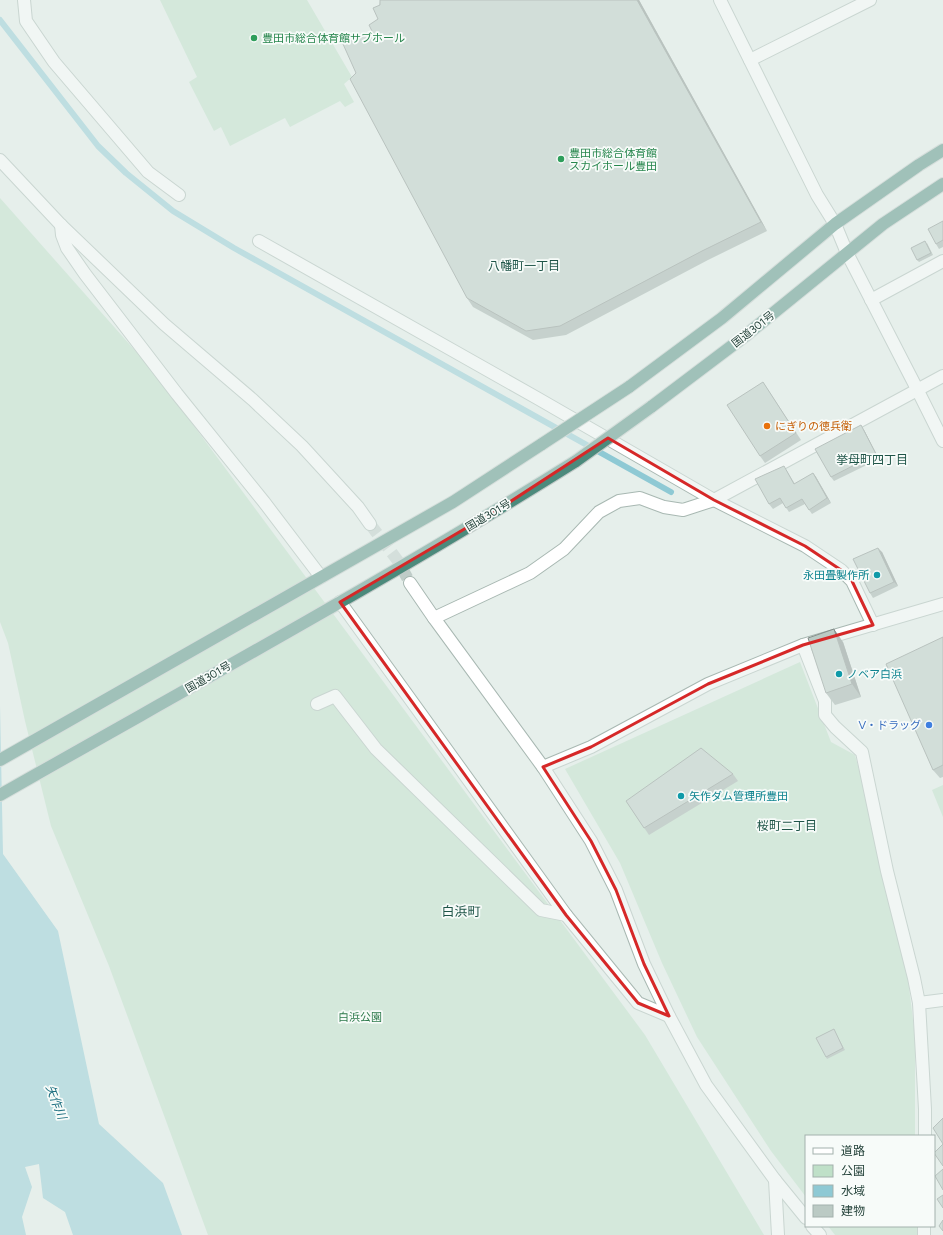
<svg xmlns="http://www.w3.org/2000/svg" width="943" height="1235" viewBox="0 0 943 1235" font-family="Figtree,'Noto Sans JP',sans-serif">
	<rect width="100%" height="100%" fill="#e6efeb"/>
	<g fill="#bfe0c8">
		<path d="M 160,0 L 307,0 L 352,77 L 344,84 L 354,102 L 345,107 L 340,101 L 290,127 L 285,118 L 230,146 L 221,127 L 214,131 L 189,82 L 197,77 Z"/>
		<path d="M 0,198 L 154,372 L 645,1035 L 764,1235 L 208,1235 L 109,966 L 51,826 L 25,721 L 8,643 L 0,622 Z"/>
		<path d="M 800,662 L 831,742 L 855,755 L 887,871 L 907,971 L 915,1036 L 915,1136 L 806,1136 L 806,1197 L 771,1151 L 697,1037 L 662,963 L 620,863 L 565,769 Z"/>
		<path d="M 943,785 L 943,817 L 932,790 Z"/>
		<path d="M 828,1226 L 919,1226 L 920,1235 L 835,1235 Z"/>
	</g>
	<path fill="#8ec9d4" d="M 0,706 L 3,854 L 58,931 L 99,1124 L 163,1183 L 182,1235 L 73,1235 L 65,1212 L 43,1198 L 39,1164 L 25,1167 L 32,1187 L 22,1217 L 26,1235 L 0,1235 Z"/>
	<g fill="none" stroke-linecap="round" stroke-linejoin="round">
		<path stroke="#8ec9d4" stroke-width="6" d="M 0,20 L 98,146 L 126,173 L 173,211 L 234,248 L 671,492"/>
		<path stroke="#bfccc8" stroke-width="12" stroke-dasharray="12 6" stroke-linecap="butt" d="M 370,524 L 398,561 L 410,583"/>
		<g stroke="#a8b8b2" stroke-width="14">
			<g id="minor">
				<path d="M 24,0 L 26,21 L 54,62 L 148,172 L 179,195"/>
				<path d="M 750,60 L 870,0"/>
				<path d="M 61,225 L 62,235 L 67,248 L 85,274 L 177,394 L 264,502 L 321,577"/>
				<path d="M 259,241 L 537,398 L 714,500 L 805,546 L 841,570 L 852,581 L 873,625"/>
				<path d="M 871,300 L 943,261"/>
				<path d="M 434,618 L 530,573 L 564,549 L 599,512 L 619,501 L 640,498 L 664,507 L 683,510 L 714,500 L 943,376"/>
				<path d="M 803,645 L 825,701 L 825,715 L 835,727 L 862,752 L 887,871 L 914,978 L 919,1003 L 925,1109 L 925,1136"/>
				<path d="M 317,704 L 335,696 L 376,749 L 541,910 L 566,915"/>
				<path d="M 543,767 L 591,747 L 708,684 L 803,645 L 943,604"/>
				<path d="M 919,1003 L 943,1000"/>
				<path d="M 924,1235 L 924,1226"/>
			</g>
		</g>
		<g stroke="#a8b8b2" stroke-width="14">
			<g id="tertiary">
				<path d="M 720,0 L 817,195 L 835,224 L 847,253 L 917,389 L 943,441"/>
				<path d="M 0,160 L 61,225 L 164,324 L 253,400 L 302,446 L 358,507 L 370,524"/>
				<path d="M 410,583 L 434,618 L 543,767 L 591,841 L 616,890 L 644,964 L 669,1016 L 706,1085 L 775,1180 L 806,1218"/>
				<path d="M 340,602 L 566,915 L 638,1003 L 669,1016"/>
				<path d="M 775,1180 L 778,1235"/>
				<path d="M 812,1226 L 820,1235"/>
			</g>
		</g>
		<g stroke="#c2cac8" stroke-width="14">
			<g id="trunk">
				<path d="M 629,387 L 722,318 L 835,224 L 919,165 L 943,150"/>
				<path d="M 651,407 L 745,336 L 883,224 L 943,184"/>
				<path d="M 0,760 L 453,502 L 542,444"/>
				<path d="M 0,795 C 193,685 388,579 576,461"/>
			</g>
		</g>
		<use href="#minor" stroke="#fff" stroke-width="12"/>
		<use href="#tertiary" stroke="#fff" stroke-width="12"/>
		<use href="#trunk" stroke="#4c8a7c" stroke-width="12"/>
		<g stroke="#c2cac8" stroke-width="14" stroke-linecap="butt">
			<g id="trunk-bridge">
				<path d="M 542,444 L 629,387"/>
				<path d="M 576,461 L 651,407"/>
			</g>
		</g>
		<use href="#trunk-bridge" stroke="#4c8a7c" stroke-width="12"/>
	</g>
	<g fill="#a1aea9">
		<path d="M 380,0 L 639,0 L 767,231 L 708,260 L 566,335 L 533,340 L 473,307 L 467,298 L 356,73 L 372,31 L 378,19 Z"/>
		<path d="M 943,221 L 943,247 L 939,249 L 936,244 Z"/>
		<path d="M 927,243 L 933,255 L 919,262 L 917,260 Z"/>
		<path d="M 763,382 L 801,440 L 765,463 L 760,456 Z"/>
		<path d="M 864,430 L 879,459 L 834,481 L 831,477 Z"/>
		<path d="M 787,471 L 795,484 L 813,473 L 816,477 L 831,503 L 812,514 L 805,504 L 789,512 L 783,503 L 773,509 L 769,504 Z"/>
		<path d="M 882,552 L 898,586 L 873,598 L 870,593 Z"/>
		<path d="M 943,637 L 943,777 L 940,778 L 933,770 Z"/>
		<path d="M 843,642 L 861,697 L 835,705 L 826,693 Z"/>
		<path d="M 733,774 L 738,781 L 649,835 L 626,801 Z"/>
		<path d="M 835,1032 L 845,1050 L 827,1059 L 826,1057 Z"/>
	</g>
	<g fill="#838d89">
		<path d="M 637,0 L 639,0 L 767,231 L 761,222 Z"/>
		<path d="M 861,425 L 864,430 L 879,459 L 876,454 Z"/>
		<path d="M 813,473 L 816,477 L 831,503 L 827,498 Z"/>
		<path d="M 878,548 L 882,552 L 898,586 L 894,582 Z"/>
		<path d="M 834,629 L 843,642 L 861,697 L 852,684 Z"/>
	</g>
	<g fill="#bbcac4" stroke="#838d89">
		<path d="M 380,0 L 637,0 L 761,222 L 702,251 L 560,326 L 526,331 L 467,298 L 350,79 L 356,73 L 343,44 L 372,31 L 369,25 L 378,19 L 373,8 L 380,5 Z"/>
		<path d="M 943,221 L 943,240 L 936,244 L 928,229 Z"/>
		<path d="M 925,241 L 931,253 L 917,260 L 911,248 Z"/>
		<path d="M 763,382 L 796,433 L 760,456 L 727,405 Z"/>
		<path d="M 861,425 L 876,454 L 831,477 L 815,449 Z"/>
		<path d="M 784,466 L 794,484 L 813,473 L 827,498 L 809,510 L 802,499 L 786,508 L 780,498 L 769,504 L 755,479 Z"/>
		<path d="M 878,548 L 894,582 L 870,593 L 853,559 Z"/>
		<path d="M 834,629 L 852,684 L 826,693 L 808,638 Z"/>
		<path d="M 943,637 L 943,765 L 933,770 L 886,664 Z"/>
		<path d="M 701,748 L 733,774 L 644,828 L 626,801 Z"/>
		<path d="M 834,1029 L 843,1048 L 826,1057 L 816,1038 Z"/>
		<path d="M 943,1118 L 943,1166 L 934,1153 L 943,1144 L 933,1128 Z"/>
		<path d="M 943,1169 L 943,1190 L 935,1176 Z"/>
		<path d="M 943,1195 L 943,1208 L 937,1199 Z"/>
		<path d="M 943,1220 L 943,1231 L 939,1226 Z"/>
	</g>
	<path d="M0 0H943V1235H0ZM 608,438 L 714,500 L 805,546 L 841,570 L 852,581 L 873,625 L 803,645 L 708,684 L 591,747 L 543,767 L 591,841 L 616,890 L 644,964 L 669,1016 L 638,1003 L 566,915 L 340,602 L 502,507 Z" fill="#e6efeb" fill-opacity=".55" fill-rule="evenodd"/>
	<path fill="none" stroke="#d62828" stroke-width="3" stroke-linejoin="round" d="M 608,438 L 714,500 L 805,546 L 841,570 L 852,581 L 873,625 L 803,645 L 708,684 L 591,747 L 543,767 L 591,841 L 616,890 L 644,964 L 669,1016 L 638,1003 L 566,915 L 340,602 L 502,507 Z"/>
	<g fill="#2e9e5b" stroke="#f7fbf9" stroke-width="1.5">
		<circle cx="254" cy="38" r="4"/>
		<circle cx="561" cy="159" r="4"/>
	</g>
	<circle fill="#e8710a" stroke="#f7fbf9" stroke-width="1.5" cx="767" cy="426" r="4"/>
	<g fill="#0f9aa8" stroke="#f7fbf9" stroke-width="1.5">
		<circle cx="877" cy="575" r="4"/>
		<circle cx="839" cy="674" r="4"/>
		<circle cx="681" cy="796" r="4"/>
	</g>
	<circle fill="#3f7fe0" stroke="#f7fbf9" stroke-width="1.5" cx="929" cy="725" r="4"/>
	<g text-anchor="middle" stroke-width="3.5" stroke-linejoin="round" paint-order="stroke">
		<g font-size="11" fill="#27864d" stroke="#f7fbf9" text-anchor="start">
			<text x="262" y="42">豊田市総合体育館サブホール</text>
			<text x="569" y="157">豊田市総合体育館<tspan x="569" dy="13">スカイホール豊田</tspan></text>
		</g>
		<g font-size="11" fill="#24423a" stroke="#f7fbf9">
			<text transform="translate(753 329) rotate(-38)" y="4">国道301号</text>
			<text transform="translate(488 515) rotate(-31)" y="4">国道301号</text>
			<text transform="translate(208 677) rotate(-30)" y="4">国道301号</text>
		</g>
		<g font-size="11" fill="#c56008" stroke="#f7fbf9" text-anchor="start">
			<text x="775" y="430">にぎりの徳兵衛</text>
		</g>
		<g font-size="11" fill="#0d838f" stroke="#f7fbf9" text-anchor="start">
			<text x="869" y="579" text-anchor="end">永田畳製作所</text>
			<text x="847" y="678">ノベア白浜</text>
			<text x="689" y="800">矢作ダム管理所豊田</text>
		</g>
		<g font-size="11" fill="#366cbe" stroke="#f7fbf9" text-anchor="end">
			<text x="921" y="729">V・ドラッグ</text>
		</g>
		<g font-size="11" fill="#2d7a4b" stroke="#f7fbf9">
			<text x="360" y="1021">白浜公園</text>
		</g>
		<g font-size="12" fill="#1f5548" stroke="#f7fbf9">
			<text x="524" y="270">八幡町一丁目</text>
			<text x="872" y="464">挙母町四丁目</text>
			<text x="787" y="830">桜町二丁目</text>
		</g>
		<g font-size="12" font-style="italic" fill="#1c6f80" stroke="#f7fbf9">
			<text transform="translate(56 1102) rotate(69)" y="4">矢作川</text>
		</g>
		<g font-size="13" fill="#1f5548" stroke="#f7fbf9">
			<text x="461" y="916">白浜町</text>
		</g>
	</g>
	<rect x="805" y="1135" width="130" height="92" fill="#f7fbf9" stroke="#a3b1ad"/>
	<rect x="813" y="1148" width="20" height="6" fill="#ffffff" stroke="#a3b1ad"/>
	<text x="841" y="1155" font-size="12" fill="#24423a">道路</text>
	<rect x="813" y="1165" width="20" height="12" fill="#bfe0c8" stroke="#a3b1ad"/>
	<text x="841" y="1175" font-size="12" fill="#24423a">公園</text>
	<rect x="813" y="1185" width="20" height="12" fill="#8ec9d4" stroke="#a3b1ad"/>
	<text x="841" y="1195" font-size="12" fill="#24423a">水域</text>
	<rect x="813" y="1205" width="20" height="12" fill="#bbcac4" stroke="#a3b1ad"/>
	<text x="841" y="1215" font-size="12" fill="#24423a">建物</text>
</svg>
